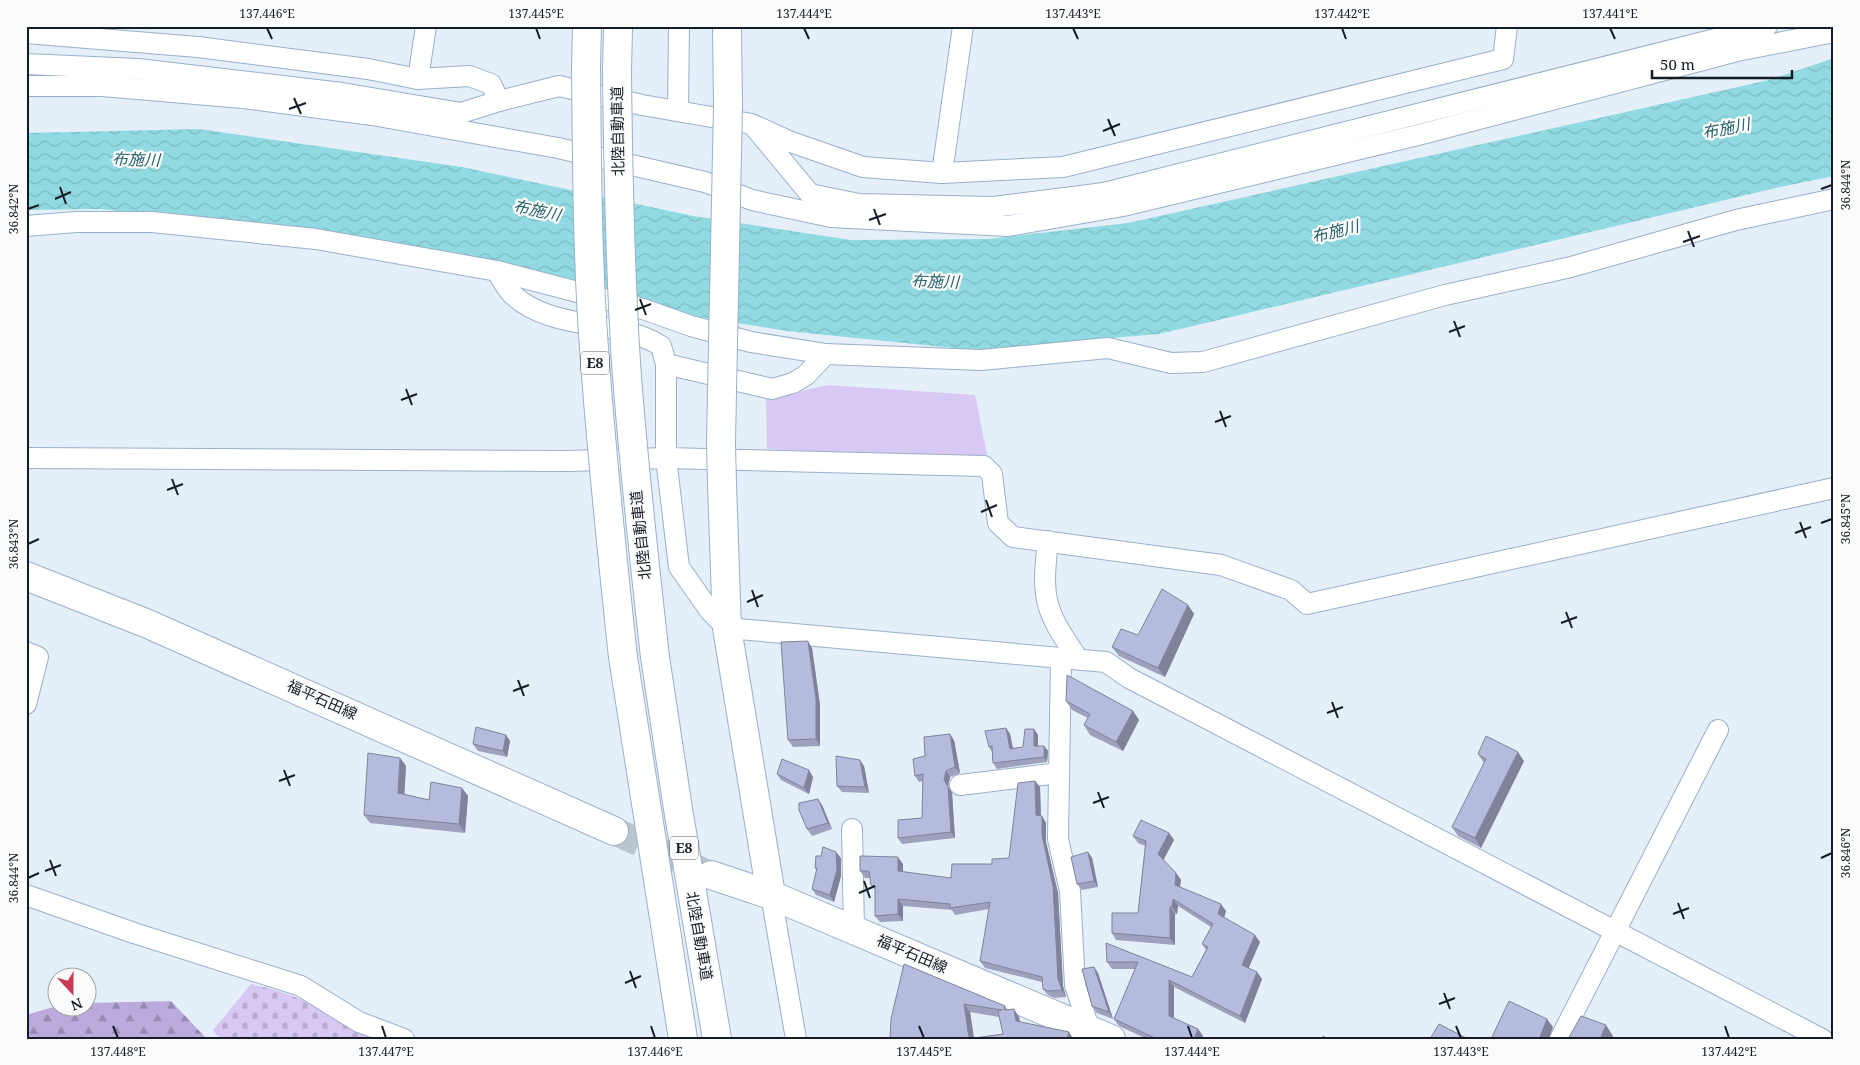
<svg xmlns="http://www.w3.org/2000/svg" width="1860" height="1065" viewBox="0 0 1860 1065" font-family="'Noto Serif','Noto Sans JP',serif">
	<defs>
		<pattern id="forest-firs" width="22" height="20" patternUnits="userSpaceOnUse" patternTransform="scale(1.25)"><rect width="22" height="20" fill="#bbaadc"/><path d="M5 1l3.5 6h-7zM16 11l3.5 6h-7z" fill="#978ab2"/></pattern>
		<pattern id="cemetery-stones" width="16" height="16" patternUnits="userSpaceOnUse" patternTransform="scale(1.25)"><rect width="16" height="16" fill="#d7c8f4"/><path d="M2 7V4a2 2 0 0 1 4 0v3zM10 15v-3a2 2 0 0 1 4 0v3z" fill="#b8abd1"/></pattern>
		<pattern id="water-waves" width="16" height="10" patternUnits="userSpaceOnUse" patternTransform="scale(1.25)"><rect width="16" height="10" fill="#92dae2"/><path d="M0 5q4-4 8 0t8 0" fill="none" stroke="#7dbbc2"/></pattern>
	</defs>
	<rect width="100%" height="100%" fill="#e5effa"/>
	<path fill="#d7c8f4" d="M 828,385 L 975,395 L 988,460 L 767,449 L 766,399 Z"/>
	<path fill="url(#forest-firs)" d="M 171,1001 L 207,1039 L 26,1039 L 26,1015 L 57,1006 L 88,1008 L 88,1003 Z"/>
	<path fill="url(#cemetery-stones)" d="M 251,984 C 269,988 286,993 303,1000 C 329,1012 352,1029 379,1039 L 221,1039 L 213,1030 Z"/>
	<path fill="url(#water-waves)" d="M 1834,58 L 1834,176 L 1776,188 L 1159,334 L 974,350 L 787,331 L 530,290 L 382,242 L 101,209 L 26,210 L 26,133 L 199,129 L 462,167 L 693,216 L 851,240 L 988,239 L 1128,223 L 1769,80 Z"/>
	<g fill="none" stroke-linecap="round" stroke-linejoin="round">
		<path stroke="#bbc5d0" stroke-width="28" stroke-dasharray="28 14" stroke-linecap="butt" d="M 614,831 L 706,873"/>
		<g stroke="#98b0cb" stroke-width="22">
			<g id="street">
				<path d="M 26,33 L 198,47 L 368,69 L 418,79 L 469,76 L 491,84 L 499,101 L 559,86 L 642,105 L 752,124 L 810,194 L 859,204 L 993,207 L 1104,193 L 1767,26"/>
				<path d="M 26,64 L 138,69 L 342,93 L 461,113 L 499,101"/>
				<path d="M 418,79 L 426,26"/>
				<path d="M 26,86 L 102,86 L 243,98 L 372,115 L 558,148 L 705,182 L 752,200 L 831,217 L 1008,226 L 1123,206 L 1422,134 L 1737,51 L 1834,32"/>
				<path d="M 678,110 L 679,26"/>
				<path d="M 756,126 L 791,142 L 863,167 L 942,173 L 1063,167 L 1503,59 L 1507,26"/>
				<path d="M 942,173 L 963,26"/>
				<path d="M 26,226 L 76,222 L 152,222 L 316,239 L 497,271"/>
				<path d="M 826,354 L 981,360 L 1108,348 L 1171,363 L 1203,362 L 1445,295 L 1571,267 L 1736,220 L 1834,199"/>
				<path d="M 666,364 L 661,346 C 617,318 552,332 512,294 C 506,288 501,278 497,271 L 643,309 L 691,326 L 751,342 L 826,354 L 806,375 L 793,383 L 772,389 L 666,364 L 666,458 L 984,466 L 992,474 L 998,523 L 1013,537 L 1221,565 L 1291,590 L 1307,604 L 1834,488"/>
				<path d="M 26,458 L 568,461 L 666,458 L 679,567 L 710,611 L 727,628 L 1106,662 L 1129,678 L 1822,1039"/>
				<path d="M 1048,541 C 1046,561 1043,581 1047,600 C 1051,621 1067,642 1078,659"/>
				<path d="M 26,652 L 38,657 L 26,704"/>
				<path d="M 1061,658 L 1058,839 L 1070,891 L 1075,985 L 1089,1028 L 1089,1039"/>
				<path d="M 960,785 L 1059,773"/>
				<path d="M 852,829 L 854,930"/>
				<path d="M 26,895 L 134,933 L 301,986 L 359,1022 L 404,1039"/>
				<path d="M 771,895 L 796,1039"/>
				<path d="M 1560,1039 L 1718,730"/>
			</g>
		</g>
		<g stroke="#98b0cb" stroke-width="30">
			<g id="secondary">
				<path d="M 727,26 L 728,106"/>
				<path d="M 721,443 L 722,391"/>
				<path d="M 722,485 L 727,628 L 771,895"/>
				<path d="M 26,576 L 148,624 L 614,831"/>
				<path d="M 711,875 L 771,895 L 1111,1039"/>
			</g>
		</g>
		<g stroke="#98b0cb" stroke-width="30">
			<g id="highway">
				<path d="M 586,67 L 587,26"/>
				<path d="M 617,71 L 618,26"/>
				<path d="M 623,657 L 683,1039"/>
				<path d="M 655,657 L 678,809 L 717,1039"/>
			</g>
		</g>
		<use href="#street" stroke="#fff" stroke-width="20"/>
		<use href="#secondary" stroke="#fff" stroke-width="28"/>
		<use href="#highway" stroke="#fff" stroke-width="28"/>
		<g stroke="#98b0cb" stroke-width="30" stroke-linecap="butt">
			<g id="secondary-bridge">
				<path d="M 722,391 L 728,106"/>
				<path d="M 721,443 L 722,485"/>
			</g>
		</g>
		<g stroke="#98b0cb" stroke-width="30" stroke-linecap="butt">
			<g id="highway-bridge">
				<path d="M 586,67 C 587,161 587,254 594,348 C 601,451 612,554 623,657"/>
				<path d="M 617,71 C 618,168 620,266 626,363 C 633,461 644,559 655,657"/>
			</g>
		</g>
		<use href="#secondary-bridge" stroke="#fff" stroke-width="28"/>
		<use href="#highway-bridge" stroke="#fff" stroke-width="28"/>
	</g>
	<g fill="#9ca1bd">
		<path d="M 1188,605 L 1194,614 L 1165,677 L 1119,656 L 1112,647 L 1138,635 Z"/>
		<path d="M 812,648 L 820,705 L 820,746 L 793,747 L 788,740 Z"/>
		<path d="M 1066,701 L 1133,711 L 1139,720 L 1123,751 L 1090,735 L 1084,725 L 1088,718 L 1072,710 Z"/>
		<path d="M 1006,728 L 1010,734 L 1013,748 L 1023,747 L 1034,729 L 1038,735 L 1038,746 L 1044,746 L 1048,751 L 1047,762 L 997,769 L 993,763 L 992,752 L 989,747 Z"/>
		<path d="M 506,735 L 510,741 L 507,757 L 478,751 L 473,744 Z"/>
		<path d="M 954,740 L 960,773 L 950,777 L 948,786 L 952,793 L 955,838 L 902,844 L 898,838 L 922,818 L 923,781 L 919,782 L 915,776 L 925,756 Z"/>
		<path d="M 1478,754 L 1524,761 L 1481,848 L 1458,836 L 1452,827 L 1484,763 Z"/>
		<path d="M 400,758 L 406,766 L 404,794 L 429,800 L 462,788 L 468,796 L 465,833 L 370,823 L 364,815 Z"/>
		<path d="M 864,766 L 869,793 L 842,792 L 837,786 Z"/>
		<path d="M 777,774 L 813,777 L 809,794 L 781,780 Z"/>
		<path d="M 1035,781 L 1040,787 L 1041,816 L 1042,816 L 1046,823 L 1046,842 L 1058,893 L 1063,986 L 1066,997 L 1054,998 L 1048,995 L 1043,989 L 1042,982 L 985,968 L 980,961 L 989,909 L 955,915 L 952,910 L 903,906 L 903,921 L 880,922 L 875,916 L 875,890 L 871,885 L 870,878 L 865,878 L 860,871 L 903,864 L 903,872 L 951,878 L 1009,858 Z"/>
		<path d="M 822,805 L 832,829 L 812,836 L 807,829 Z"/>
		<path d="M 1169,833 L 1174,840 L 1163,860 L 1176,873 L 1181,880 L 1180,887 L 1226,911 L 1224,917 L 1260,942 L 1248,968 L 1257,972 L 1262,979 L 1245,1023 L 1174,987 L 1174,1018 L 1198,1029 L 1203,1036 L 1202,1039 L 1147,1039 L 1119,1026 L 1114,1019 L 1135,969 L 1112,969 L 1107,962 L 1106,943 L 1192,977 L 1206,950 L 1202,944 L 1211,927 L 1178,906 L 1177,914 L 1175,914 L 1175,945 L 1116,940 L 1112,933 L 1138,913 L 1145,846 L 1138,843 L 1133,836 Z"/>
		<path d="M 1088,852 L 1092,858 L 1098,887 L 1082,890 L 1077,884 Z"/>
		<path d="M 841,858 L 841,876 L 834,902 L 816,895 L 812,889 L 817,871 L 815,868 Z"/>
		<path d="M 904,964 L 1005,1006 L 1008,1010 L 1014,1009 L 1019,1017 L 1020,1022 L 1069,1032 L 1073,1039 L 974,1039 L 1003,1034 L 999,1017 L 970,1012 L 974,1039 L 890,1039 Z"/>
		<path d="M 1094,967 L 1098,973 L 1113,1019 L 1097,1013 L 1092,1006 Z"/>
	</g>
	<g fill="#7f839a">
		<path d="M 1188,605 L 1194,614 L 1165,677 L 1158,668 Z"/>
		<path d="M 808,641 L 812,648 L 820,705 L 820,746 L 816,739 Z"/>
		<path d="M 1133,711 L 1139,720 L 1123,751 L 1116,742 Z"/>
		<path d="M 1006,728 L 1010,734 L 1014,754 L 1010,749 Z"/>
		<path d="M 1034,729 L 1038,735 L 1038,752 L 1034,746 Z"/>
		<path d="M 950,734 L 954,740 L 960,773 L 955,767 Z"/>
		<path d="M 506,735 L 510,741 L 507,757 L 503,751 Z"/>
		<path d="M 1044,746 L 1048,751 L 1047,762 L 1044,757 Z"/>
		<path d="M 1518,752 L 1524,761 L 1481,848 L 1475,838 Z"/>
		<path d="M 400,758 L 406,766 L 404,801 L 398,793 Z"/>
		<path d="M 860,760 L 864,766 L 869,793 L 865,787 Z"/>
		<path d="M 809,770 L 813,777 L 809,794 L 804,788 Z"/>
		<path d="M 946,771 L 950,777 L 948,786 L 952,793 L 955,838 L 951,832 L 944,780 Z"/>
		<path d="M 1035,781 L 1040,787 L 1041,822 L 1036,815 Z"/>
		<path d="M 462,788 L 468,796 L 465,833 L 459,824 Z"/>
		<path d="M 818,799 L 822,805 L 832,829 L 828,823 Z"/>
		<path d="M 1042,816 L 1046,823 L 1046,842 L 1058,893 L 1063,986 L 1066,997 L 1062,990 L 1058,979 L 1042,835 Z"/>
		<path d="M 1169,833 L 1174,840 L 1163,861 L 1158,854 Z"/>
		<path d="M 836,852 L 841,858 L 841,876 L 834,902 L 830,895 Z"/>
		<path d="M 1088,852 L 1092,858 L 1098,887 L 1094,881 Z"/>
		<path d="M 898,857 L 903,864 L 903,878 L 898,871 Z"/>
		<path d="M 1176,873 L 1181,880 L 1179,892 L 1175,885 Z"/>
		<path d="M 898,899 L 903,906 L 903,921 L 898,914 Z"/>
		<path d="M 1173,899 L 1178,906 L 1177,914 L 1172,907 Z"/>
		<path d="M 1221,904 L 1226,911 L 1223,921 L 1218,914 Z"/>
		<path d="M 1170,907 L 1175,914 L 1175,945 L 1170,938 Z"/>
		<path d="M 1255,935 L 1260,942 L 1247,972 L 1242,965 Z"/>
		<path d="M 1094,967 L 1098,973 L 1113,1019 L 1109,1012 Z"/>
		<path d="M 1257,972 L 1262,979 L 1245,1023 L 1240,1016 Z"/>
		<path d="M 1169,980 L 1174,987 L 1174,1022 L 1169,1016 Z"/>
		<path d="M 964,1004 L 970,1012 L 974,1039 L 969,1038 Z"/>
		<path d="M 1014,1009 L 1019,1017 L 1021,1029 L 1016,1021 Z"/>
		<path d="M 1547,1019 L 1553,1027 L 1549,1039 L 1539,1039 Z"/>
		<path d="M 1606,1025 L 1613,1036 L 1612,1039 L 1600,1039 Z"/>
		<path d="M 1198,1029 L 1203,1036 L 1202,1039 L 1194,1039 Z"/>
		<path d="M 1069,1032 L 1073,1039 L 1067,1039 Z"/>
	</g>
	<g fill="#b5bbdc" stroke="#7f839a">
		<path d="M 1162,589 L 1188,605 L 1158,668 L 1112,647 L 1121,629 L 1138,635 Z"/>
		<path d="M 808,641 L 816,699 L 816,739 L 788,740 L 781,642 Z"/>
		<path d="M 1067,675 L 1133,711 L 1116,742 L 1084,725 L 1090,714 L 1066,701 Z"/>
		<path d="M 476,727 L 506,735 L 503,751 L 473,744 Z"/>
		<path d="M 1006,728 L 1010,749 L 1023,747 L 1025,729 L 1034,729 L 1034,746 L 1044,746 L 1044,757 L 993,763 L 992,746 L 989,747 L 985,731 Z"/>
		<path d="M 950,734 L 955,767 L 946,771 L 944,780 L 948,787 L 951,832 L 898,838 L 898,820 L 922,818 L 923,774 L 915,776 L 913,759 L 925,756 L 924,737 Z"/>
		<path d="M 1486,736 L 1518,752 L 1475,838 L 1452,827 L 1486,759 L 1478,754 Z"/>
		<path d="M 368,753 L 400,758 L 398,793 L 429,800 L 431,782 L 462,788 L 459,824 L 364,815 Z"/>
		<path d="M 836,756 L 860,760 L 865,787 L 837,786 Z"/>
		<path d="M 782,759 L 809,770 L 804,788 L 777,774 Z"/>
		<path d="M 1035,781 L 1036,815 L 1042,816 L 1042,835 L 1053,886 L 1058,979 L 1062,990 L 1049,991 L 1043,989 L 1042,977 L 980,961 L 990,902 L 950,908 L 950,904 L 898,899 L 898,914 L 875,916 L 875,886 L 871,885 L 869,871 L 860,871 L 860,856 L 898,857 L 898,871 L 951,878 L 952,864 L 992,864 L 992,859 L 1009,858 L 1018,783 Z"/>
		<path d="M 818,799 L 828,823 L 807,829 L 799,810 L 799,803 Z"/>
		<path d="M 1141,820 L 1169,833 L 1158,854 L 1176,873 L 1175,885 L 1221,904 L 1218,914 L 1255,935 L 1242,965 L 1257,972 L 1240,1016 L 1169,980 L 1169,1016 L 1198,1029 L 1194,1039 L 1157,1039 L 1114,1019 L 1138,962 L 1107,962 L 1106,943 L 1192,977 L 1208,947 L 1202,944 L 1213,924 L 1173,899 L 1172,907 L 1170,907 L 1170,938 L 1112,933 L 1112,913 L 1138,913 L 1146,841 L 1133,836 Z"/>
		<path d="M 823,847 L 836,852 L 837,870 L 830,895 L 812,889 L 817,868 L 815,868 L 816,856 L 821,856 Z"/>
		<path d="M 1088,852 L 1094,881 L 1077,884 L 1071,857 Z"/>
		<path d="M 904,964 L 1005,1006 L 1004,1010 L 1014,1009 L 1016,1021 L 1069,1032 L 1067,1039 L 974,1039 L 974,1038 L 1003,1034 L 998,1011 L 1002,1010 L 964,1004 L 969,1038 L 890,1039 L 891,1019 Z"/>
		<path d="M 1094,967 L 1109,1012 L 1092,1006 L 1082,969 Z"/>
		<path d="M 1509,1001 L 1547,1019 L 1542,1032 L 1539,1039 L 1491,1039 Z"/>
		<path d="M 1581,1016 L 1606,1025 L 1600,1039 L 1568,1039 Z"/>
		<path d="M 1439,1024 L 1468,1039 L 1430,1039 Z"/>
		<path d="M 1323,1036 L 1328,1039 L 1322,1039 Z"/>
	</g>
	<path fill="none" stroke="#141d27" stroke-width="2" d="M 267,28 L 272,39M 536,28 L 540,39M 804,28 L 809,39M 1073,28 L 1078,39M 1342,28 L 1346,39M 1610,28 L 1615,39M 294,98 L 301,114M 289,109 L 306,103M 1108,119 L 1115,136M 1103,131 L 1120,124M 60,187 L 66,204M 1821,189 L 1832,185M 55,199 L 71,192M 28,209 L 39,205M 874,209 L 880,225M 869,220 L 886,214M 1688,231 L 1694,247M 1683,242 L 1700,236M 640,299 L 646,315M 635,310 L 651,304M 1454,321 L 1460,337M 1449,332 L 1465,326M 406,389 L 412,405M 401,400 L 417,394M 1220,411 L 1226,427M 1215,422 L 1231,416M 172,479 L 178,495M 167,490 L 183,484M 986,500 L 992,517M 981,512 L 997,505M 1800,522 L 1806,538M 1821,523 L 1832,519M 1795,533 L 1811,527M 28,544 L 39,539M 752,590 L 758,607M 747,602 L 763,595M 1566,612 L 1572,628M 1561,623 L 1577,617M 518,680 L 524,696M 513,691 L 529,685M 1332,702 L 1338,718M 1327,713 L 1343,707M 284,770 L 290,786M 279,781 L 295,775M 1098,792 L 1104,808M 1093,803 L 1109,797M 1821,858 L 1832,853M 50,860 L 56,876M 45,871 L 61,865M 28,878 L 39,873M 864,881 L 870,898M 859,893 L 875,886M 1678,903 L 1684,919M 1673,914 L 1689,908M 630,971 L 636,988M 625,983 L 641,976M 1444,993 L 1450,1009M 1439,1004 L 1455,998M 113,1026 L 118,1038M 382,1026 L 386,1038M 651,1026 L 655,1038M 919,1026 L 924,1038M 1188,1026 L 1192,1038M 1456,1026 L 1461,1038M 1725,1026 L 1729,1038"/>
	<g text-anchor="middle" stroke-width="4.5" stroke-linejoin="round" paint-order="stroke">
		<g fill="#fbfbfb" stroke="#596067" stroke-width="1">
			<rect x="581" y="351.5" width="28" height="23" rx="4"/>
			<rect x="670" y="836.5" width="28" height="23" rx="4"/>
		</g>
		<g font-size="14" font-weight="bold" fill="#141d27">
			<text x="595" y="368">E8</text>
			<text x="684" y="853">E8</text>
		</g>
		<g font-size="15" fill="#141d27" stroke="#fbfbfb">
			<text transform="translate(618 131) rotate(-91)" y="5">北陸自動車道</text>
			<text transform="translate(641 535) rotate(-96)" y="5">北陸自動車道</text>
			<text transform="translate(322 700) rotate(24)" y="5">福平石田線</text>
			<text transform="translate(699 936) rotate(80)" y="5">北陸自動車道</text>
			<text transform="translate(912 954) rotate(23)" y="5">福平石田線</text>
		</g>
		<g font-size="16" font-style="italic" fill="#266268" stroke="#fbfbfb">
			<text transform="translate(1726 128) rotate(-11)" y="6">布施川</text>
			<text transform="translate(136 159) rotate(2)" y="6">布施川</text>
			<text transform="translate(537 210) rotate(12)" y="6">布施川</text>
			<text transform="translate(1335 231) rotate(-14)" y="6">布施川</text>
			<text transform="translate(935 281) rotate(2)" y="6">布施川</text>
		</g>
	</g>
	<rect width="1860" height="1065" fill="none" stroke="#fbfbfb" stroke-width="55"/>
	<g transform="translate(72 992) rotate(159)"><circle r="24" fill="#fbfbfb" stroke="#9fa2a6"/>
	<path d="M0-4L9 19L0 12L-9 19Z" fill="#ca3a58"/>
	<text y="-8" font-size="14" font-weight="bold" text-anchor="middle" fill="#141d27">N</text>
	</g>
	<path d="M1652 70v8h140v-8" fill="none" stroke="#141d27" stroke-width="2.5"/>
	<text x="1660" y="70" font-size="15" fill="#141d27" stroke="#fbfbfb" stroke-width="4" paint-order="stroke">50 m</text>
	<rect x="28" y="28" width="1804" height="1010" fill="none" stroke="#141d27" stroke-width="2"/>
	<g font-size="12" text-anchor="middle" fill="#141d27">
		<text x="267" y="18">137.446°E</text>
		<text x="536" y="18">137.445°E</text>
		<text x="804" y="18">137.444°E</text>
		<text x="1073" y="18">137.443°E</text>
		<text x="1342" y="18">137.442°E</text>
		<text x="1610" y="18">137.441°E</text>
		<text transform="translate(1846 185) rotate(-90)" y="4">36.844°N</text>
		<text transform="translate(14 209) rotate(-90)" y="4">36.842°N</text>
		<text transform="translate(1846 519) rotate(-90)" y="4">36.845°N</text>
		<text transform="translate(14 544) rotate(-90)" y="4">36.843°N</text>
		<text transform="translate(1846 853) rotate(-90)" y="4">36.846°N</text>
		<text transform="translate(14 878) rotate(-90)" y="4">36.844°N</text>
		<text x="118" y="1056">137.448°E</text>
		<text x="386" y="1056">137.447°E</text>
		<text x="655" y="1056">137.446°E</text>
		<text x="924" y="1056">137.445°E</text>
		<text x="1192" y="1056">137.444°E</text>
		<text x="1461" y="1056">137.443°E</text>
		<text x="1729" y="1056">137.442°E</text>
	</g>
</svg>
